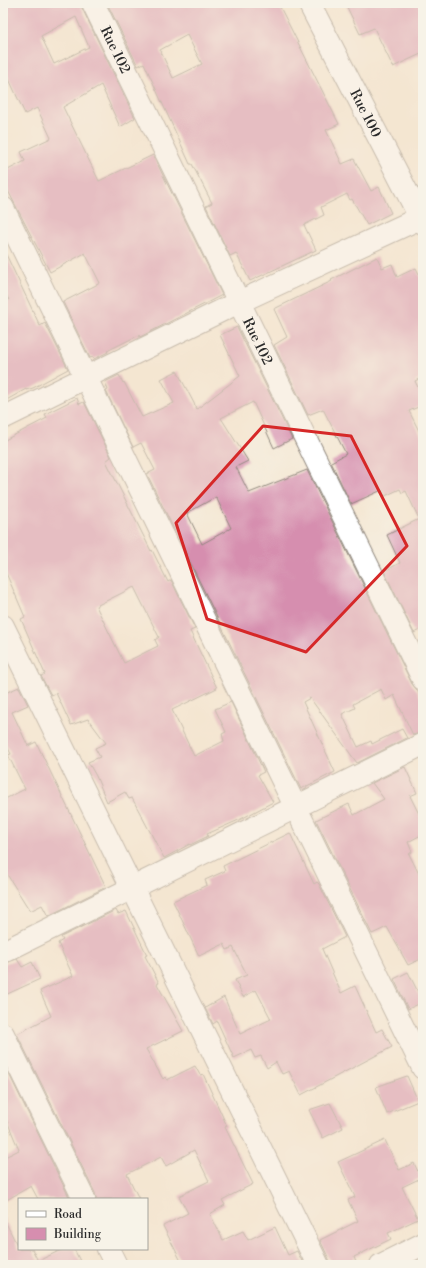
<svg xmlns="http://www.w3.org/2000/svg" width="426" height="1268" viewBox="0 0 426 1268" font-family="'Libre Bodoni',serif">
	<rect width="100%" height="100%" fill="#f7f3e8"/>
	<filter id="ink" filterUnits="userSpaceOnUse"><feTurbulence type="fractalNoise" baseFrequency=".025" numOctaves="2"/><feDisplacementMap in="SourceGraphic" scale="8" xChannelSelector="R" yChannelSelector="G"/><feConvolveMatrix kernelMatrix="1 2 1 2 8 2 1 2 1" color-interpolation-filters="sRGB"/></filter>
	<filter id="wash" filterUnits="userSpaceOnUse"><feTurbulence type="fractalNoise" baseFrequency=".012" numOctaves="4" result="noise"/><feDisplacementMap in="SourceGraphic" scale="16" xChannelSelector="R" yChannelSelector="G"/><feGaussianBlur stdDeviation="0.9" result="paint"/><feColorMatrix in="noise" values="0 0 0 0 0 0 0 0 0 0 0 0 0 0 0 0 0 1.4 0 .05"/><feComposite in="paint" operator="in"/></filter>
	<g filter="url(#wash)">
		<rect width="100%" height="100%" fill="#f4e6d1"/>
		<g id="blocks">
			<g fill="#d68eaf" fill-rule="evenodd">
				<path d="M 3,3 L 81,3 L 82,8 L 135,118 L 120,127 L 101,85 L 63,107 L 99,181 L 153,155 L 222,295 L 140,337 L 139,335 L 107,351 L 108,352 L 94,359 L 93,357 L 90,358 L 63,302 L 100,283 L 85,253 L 50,272 L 4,183 L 8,181 L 4,172 L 25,161 L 21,152 L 51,138 L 37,108 L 25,114 L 3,66 ZM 76,17 L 89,47 L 54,64 L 41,36 Z"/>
				<path d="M 107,3 L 278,3 L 339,124 L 326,130 L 342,164 L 354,159 L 371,191 L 379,187 L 391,213 L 367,225 L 352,199 L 350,200 L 347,194 L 321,207 L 324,215 L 304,225 L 316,250 L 250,281 L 236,253 L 230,256 L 206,206 L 212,203 L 192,164 L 190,164 L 144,63 L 138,66 ZM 187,35 L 202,64 L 173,78 L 160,50 Z"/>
				<path d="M 345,3 L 419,3 L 423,11 L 423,53 L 393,67 L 374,28 L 360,34 Z"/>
				<path d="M 3,248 L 40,326 L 45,323 L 68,369 L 33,388 L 26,390 L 26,389 L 3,402 L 3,303 L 9,300 L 3,288 Z"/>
				<path d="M 377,257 L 382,268 L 392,264 L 397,277 L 416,268 L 423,282 L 423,377 L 415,381 L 423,398 L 423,405 L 409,411 L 423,439 L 423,628 L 414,633 L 384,571 L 400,563 L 387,535 L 419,519 L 406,491 L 402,493 L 400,489 L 385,496 L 382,490 L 351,504 L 331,462 L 346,454 L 323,409 L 308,415 L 274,345 L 287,337 L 274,309 L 332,281 L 331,280 Z"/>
				<path d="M 237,327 L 292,439 L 274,448 L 253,402 L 221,418 L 248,461 L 236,467 L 249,493 L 307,470 L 412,684 L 417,690 L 423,702 L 423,732 L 413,735 L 394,695 L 386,700 L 381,689 L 353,704 L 355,708 L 342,714 L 358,747 L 371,741 L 372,744 L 402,729 L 407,738 L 357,763 L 310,698 L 303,702 L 335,772 L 301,789 L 147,474 L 155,470 L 141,443 L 133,447 L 106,391 L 108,390 L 105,382 L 119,375 L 123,383 L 124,382 L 142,417 L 174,403 L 161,379 L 177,371 L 197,409 L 240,376 L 220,335 ZM 216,497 L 231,528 L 202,544 L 187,513 Z"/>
				<path d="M 77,398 L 79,404 L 84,402 L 111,457 L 106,461 L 151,551 L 152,550 L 168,582 L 171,580 L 195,629 L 190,631 L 217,688 L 172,710 L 194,756 L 224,741 L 222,734 L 226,732 L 215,709 L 231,702 L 264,772 L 258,775 L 273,802 L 241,819 L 207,834 L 208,836 L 190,845 L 190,844 L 164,858 L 132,798 L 129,799 L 125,792 L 107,802 L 96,776 L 88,762 L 100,757 L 95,748 L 106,743 L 88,719 L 71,725 L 56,693 L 51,695 L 41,676 L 45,674 L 21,619 L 25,617 L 3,566 L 3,441 L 47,418 L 45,414 ZM 134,587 L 159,637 L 155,640 L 158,646 L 124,663 L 96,606 Z"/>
				<path d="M 19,687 L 28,705 L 12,712 L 28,746 L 36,742 L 106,887 L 48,916 L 42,905 L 30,911 L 3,868 L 3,800 L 25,789 L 8,755 L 11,754 L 3,738 L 3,694 Z"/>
				<path d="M 405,767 L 417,793 L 410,796 L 423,822 L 423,834 L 408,842 L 412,852 L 409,854 L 423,882 L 423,958 L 408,965 L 387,927 L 372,934 L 316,820 L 349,804 L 354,815 L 384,799 L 372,783 Z"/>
				<path d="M 290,833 L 314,884 L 317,882 L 319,884 L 345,937 L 322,949 L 341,993 L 355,986 L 376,1032 L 382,1029 L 392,1047 L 301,1095 L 289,1071 L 282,1074 L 276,1062 L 267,1068 L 261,1056 L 255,1058 L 251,1050 L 234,1058 L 217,1021 L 213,1024 L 205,1008 L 224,997 L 240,1034 L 271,1019 L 256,990 L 243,997 L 235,980 L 247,975 L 233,947 L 227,950 L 224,944 L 199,956 L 173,901 L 207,885 L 205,880 L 225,871 L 223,866 Z"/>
				<path d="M 116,910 L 118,914 L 126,911 L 147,955 L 145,956 L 159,983 L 157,984 L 183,1031 L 146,1049 L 163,1079 L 165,1077 L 167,1080 L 195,1066 L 200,1075 L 203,1074 L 227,1126 L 225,1127 L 253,1184 L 222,1200 L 225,1205 L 210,1214 L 223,1240 L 243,1231 L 248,1240 L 275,1227 L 288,1255 L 297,1251 L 304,1265 L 183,1265 L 163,1226 L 188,1213 L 179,1196 L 209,1181 L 194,1150 L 166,1166 L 161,1157 L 127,1174 L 139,1199 L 96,1199 L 95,1193 L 17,1034 L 51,1016 L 40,991 L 73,976 L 58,943 L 63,940 L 61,937 Z"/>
				<path d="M 17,959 L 22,967 L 32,962 L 40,979 L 3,996 L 3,964 Z"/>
				<path d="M 408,972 L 423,1002 L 408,1009 L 394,979 Z"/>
				<path d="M 8,1072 L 70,1199 L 38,1199 L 31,1186 L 3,1202 L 3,1158 L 19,1150 L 7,1121 L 3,1124 L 3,1075 Z"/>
				<path d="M 407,1076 L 418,1101 L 387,1114 L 376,1087 Z"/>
				<path d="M 330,1103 L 343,1128 L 323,1138 L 309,1110 Z"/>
				<path d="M 385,1140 L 399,1170 L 414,1163 L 421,1178 L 402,1187 L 418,1219 L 388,1233 L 391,1239 L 354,1257 L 357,1265 L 330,1265 L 329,1259 L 320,1240 L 358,1221 L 348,1200 L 355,1197 L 338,1162 Z"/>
				<path d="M 3,1217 L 19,1249 L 32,1249 L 38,1261 L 63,1249 L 74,1249 L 82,1265 L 3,1265 Z"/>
			</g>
		</g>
	</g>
	<g filter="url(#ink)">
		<use href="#blocks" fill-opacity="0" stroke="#90887e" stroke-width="1"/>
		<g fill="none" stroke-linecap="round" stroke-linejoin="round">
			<g stroke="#90887e" stroke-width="24">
				<g id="minor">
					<path id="s1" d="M 93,3 L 423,679"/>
					<path id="s2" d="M 309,3 L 423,223"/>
					<path d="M 3,208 L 423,1068"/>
					<path d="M 3,418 L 239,302 L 420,218 L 423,215"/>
					<path d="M 3,626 L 318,1265"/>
					<path d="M 3,952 L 423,744"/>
					<path d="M 3,1034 L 84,1199"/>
					<path d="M 108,1249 L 116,1265"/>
					<path d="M 381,1265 L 423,1244"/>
				</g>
			</g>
			<use href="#minor" stroke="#fff" stroke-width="22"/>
		</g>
	</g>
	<path d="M0 0H426V1268H0ZM 263,426 L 351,436 L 407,546 L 306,652 L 207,619 L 176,523 Z" fill="#f4e6d1" fill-opacity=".55" fill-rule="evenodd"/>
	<path fill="none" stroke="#d62828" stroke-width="3" stroke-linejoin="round" d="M 263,426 L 351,436 L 407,546 L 306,652 L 207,619 L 176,523 Z"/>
	<g text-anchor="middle" stroke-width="3" stroke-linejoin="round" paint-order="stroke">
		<g font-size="14" fill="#2b2b2b" stroke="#f7f3e8">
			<text dy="5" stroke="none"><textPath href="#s1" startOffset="52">Rue 102</textPath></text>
			<text dy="5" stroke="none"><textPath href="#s2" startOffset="124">Rue 100</textPath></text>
			<text dy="5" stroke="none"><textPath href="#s1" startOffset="376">Rue 102</textPath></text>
		</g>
	</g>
	<rect width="426" height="1268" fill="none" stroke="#f7f3e8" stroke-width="16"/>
	<rect x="18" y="1198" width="130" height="52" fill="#f7f3e8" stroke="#a5a39c"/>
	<rect x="26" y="1211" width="20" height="6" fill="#ffffff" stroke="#a5a39c"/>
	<text x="54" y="1218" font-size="12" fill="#2b2b2b">Road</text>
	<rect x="26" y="1228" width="20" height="12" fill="#d68eaf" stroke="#a5a39c"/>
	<text x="54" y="1238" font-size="12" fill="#2b2b2b">Building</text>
</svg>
